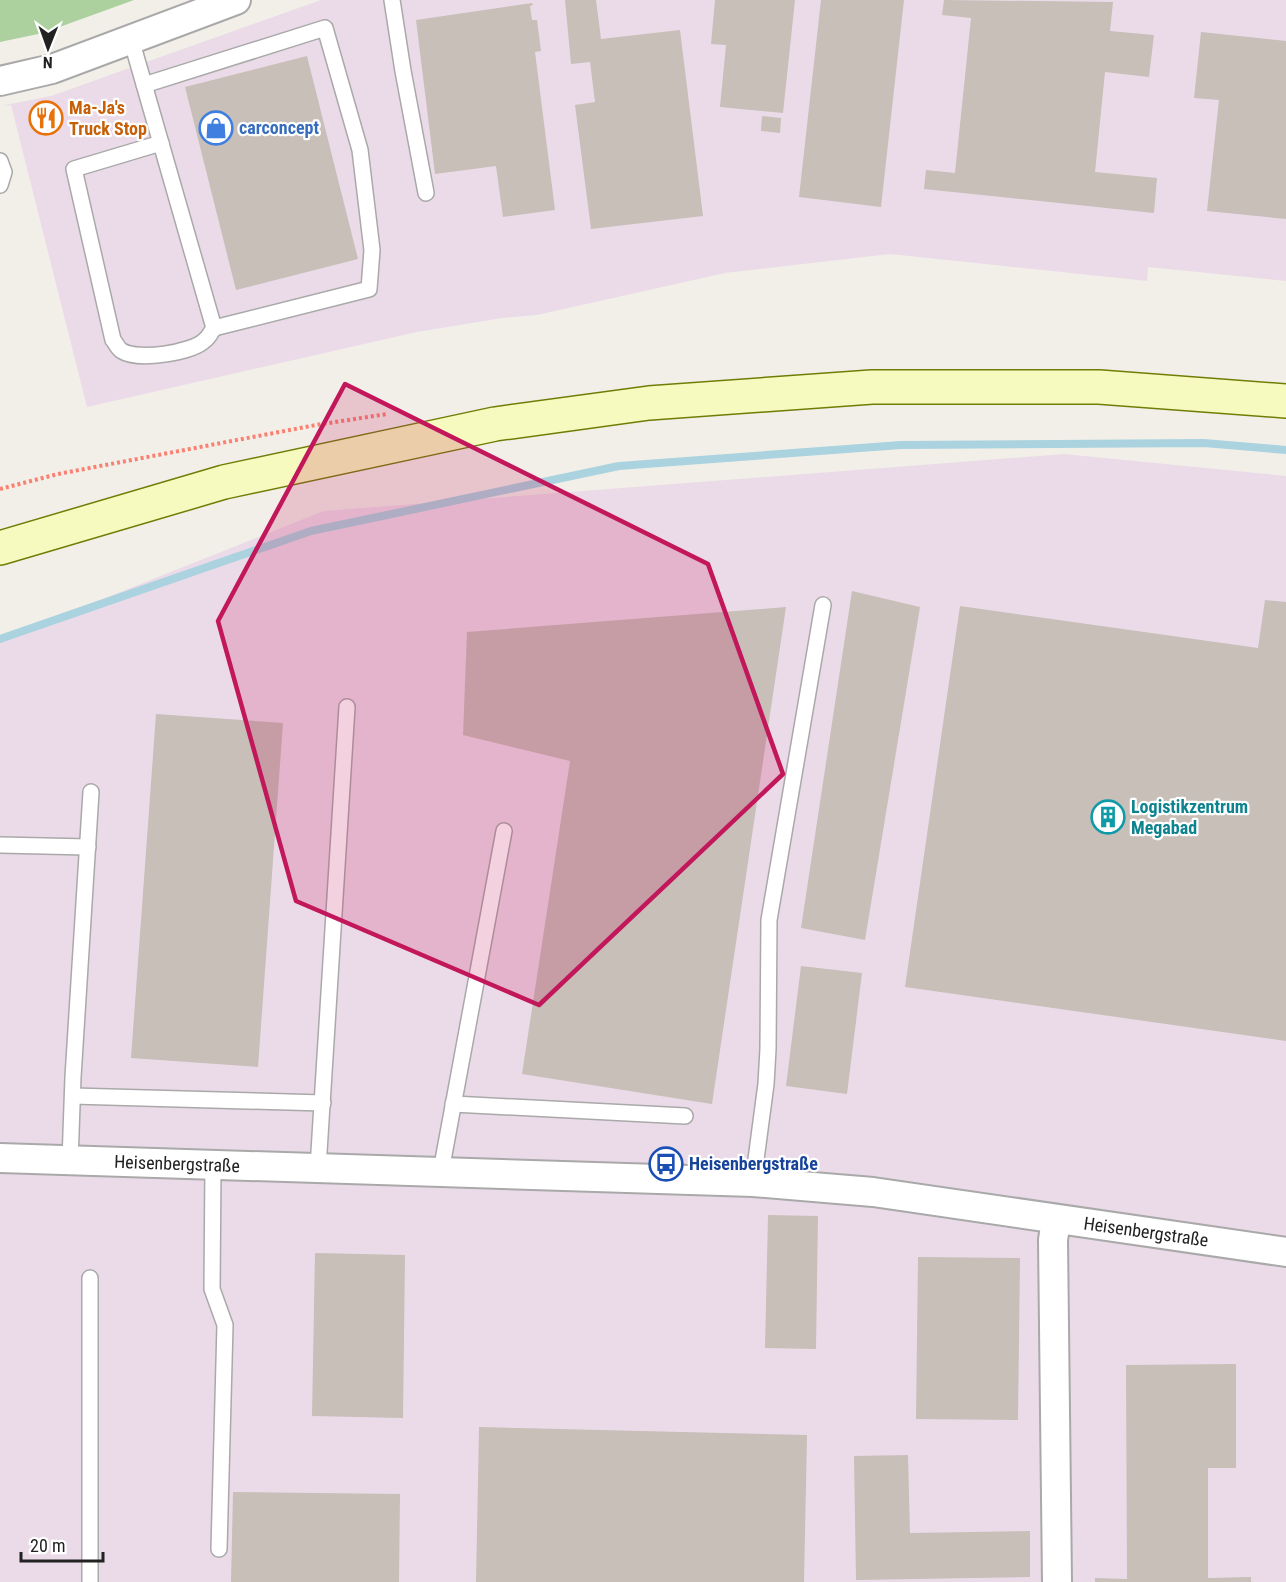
<svg xmlns="http://www.w3.org/2000/svg" width="1286" height="1582" viewBox="0 0 1286 1582" font-family="'Roboto Condensed',sans-serif">
	<rect width="100%" height="100%" fill="#f2efe9"/>
	<g fill="#ebdbe8">
		<path d="M 321,0 L 1286,0 L 1286,281 L 1148,267 L 1147,281 L 890,254 L 725,273 L 537,315 L 502,318 L 417,332 L 87,407 L 11,105 L 0,106 L 51,96 Z"/>
		<path d="M 1064,454 L 1286,476 L 1286,1582 L 0,1582 L 0,640 L 324,511 Z"/>
	</g>
	<path fill="#add19e" d="M 0,0 L 134,0 L 43,33 L 0,42 Z"/>
	<g fill="none" stroke-linecap="round" stroke-linejoin="round">
		<path stroke="#aad3df" stroke-width="8" d="M 0,639 L 311,531 L 619,466 L 901,445 L 1204,443 L 1286,450"/>
	</g>
	<g fill="#c7bfb8">
		<path d="M 565,0 L 596,0 L 601,39 L 680,30 L 703,216 L 591,229 L 575,105 L 595,102 L 590,62 L 571,64 Z"/>
		<path d="M 715,0 L 795,0 L 783,113 L 720,107 L 726,45 L 711,44 Z"/>
		<path d="M 821,0 L 904,0 L 881,207 L 799,197 Z"/>
		<path d="M 944,0 L 1113,2 L 1110,31 L 1154,35 L 1149,77 L 1105,72 L 1095,172 L 1157,178 L 1154,213 L 924,189 L 926,170 L 955,173 L 971,18 L 942,15 Z"/>
		<path d="M 532,3 L 533,5 L 530,6 L 532,20 L 537,20 L 541,51 L 535,52 L 555,210 L 503,217 L 496,166 L 435,174 L 416,20 Z"/>
		<path d="M 1201,32 L 1286,41 L 1286,219 L 1207,211 L 1219,100 L 1194,98 Z"/>
		<path d="M 307,56 L 358,259 L 236,290 L 185,87 Z"/>
		<path d="M 55,111 L 58,121 L 37,126 L 35,116 Z"/>
		<path d="M 762,116 L 781,118 L 780,133 L 761,131 Z"/>
		<path d="M 852,591 L 920,607 L 865,940 L 801,928 Z"/>
		<path d="M 1265,600 L 1286,602 L 1286,1041 L 905,987 L 960,606 L 1258,648 Z"/>
		<path d="M 786,607 L 712,1104 L 522,1074 L 570,761 L 463,735 L 467,632 Z"/>
		<path d="M 156,714 L 283,723 L 258,1067 L 131,1058 Z"/>
		<path d="M 801,966 L 862,973 L 847,1094 L 786,1086 Z"/>
		<path d="M 768,1215 L 818,1216 L 816,1349 L 765,1348 Z"/>
		<path d="M 315,1253 L 405,1255 L 403,1418 L 312,1416 Z"/>
		<path d="M 918,1257 L 1020,1258 L 1018,1420 L 916,1419 Z"/>
		<path d="M 1236,1364 L 1236,1468 L 1208,1468 L 1208,1578 L 1251,1577 L 1251,1582 L 1095,1582 L 1095,1578 L 1127,1579 L 1126,1365 Z"/>
		<path d="M 479,1427 L 807,1435 L 804,1582 L 476,1582 Z"/>
		<path d="M 908,1455 L 910,1533 L 1030,1531 L 1030,1577 L 856,1580 L 854,1456 Z"/>
		<path d="M 233,1492 L 400,1494 L 399,1582 L 231,1582 Z"/>
	</g>
	<g fill="none" stroke-linecap="round" stroke-linejoin="round">
		<g stroke="#a9a9a9" stroke-width="18">
			<g id="lane">
				<path d="M 392,0 L 403,71 L 426,193"/>
				<path d="M 131,39 L 214,328 L 369,289 L 372,250 L 360,150 L 325,28 L 144,85"/>
				<path d="M 161,143 L 74,169 L 113,340 C 116,343 118,349 122,351 C 138,361 192,353 205,340 C 209,337 211,332 214,328"/>
				<path d="M 0,161 L 4,172 L 0,185"/>
				<path d="M 0,845 L 88,847"/>
				<path d="M 73,1096 L 323,1103"/>
				<path d="M 453,1104 L 685,1116"/>
				<path d="M 70,1161 L 73,1077 L 91,792"/>
				<path d="M 213,1165 L 212,1289 L 225,1325 L 219,1549"/>
				<path d="M 318,1168 L 347,707"/>
				<path d="M 441,1171 L 504,831"/>
				<path d="M 753,1182 L 766,1084 L 768,1049 L 769,920 L 823,605"/>
				<path d="M 90,1582 L 90,1278"/>
			</g>
		</g>
		<g stroke="#a9a9a9" stroke-width="32">
			<g id="street">
				<path d="M 0,81 L 52,69 L 236,0"/>
				<path d="M 0,1158 L 753,1182 L 873,1192 L 1286,1252"/>
				<path d="M 1056,1219 L 1053,1240 L 1057,1582"/>
			</g>
		</g>
		<g stroke="#707d05" stroke-width="36">
			<path id="secondary" d="M 0,548 L 224,482 L 495,424 L 649,403 L 872,387 L 1099,387 L 1286,401"/>
		</g>
		<path stroke="#fa8072" stroke-width="4" stroke-dasharray="3 3" stroke-linecap="butt" d="M 0,489 L 58,474 L 316,425 L 387,414"/>
		<use href="#lane" stroke="#fff" stroke-width="15"/>
		<use href="#street" stroke="#fff" stroke-width="28"/>
		<use href="#secondary" stroke="#f7fabf" stroke-width="33"/>
	</g>
	<path fill="#c2185b" fill-opacity="0.2" stroke="#c2185b" stroke-width="4.5" stroke-linejoin="round" d="M 345,384 L 708,564 L 783,774 L 539,1005 L 296,901 L 218,621 Z"/>
	<defs>
		<g id="restaurant-ring" transform="scale(1.725)"><circle r="9.5" fill="#fff" stroke="#e8710a" stroke-width="1.5"/><path d="M-5-6h1v4h1v-4h1v4h1v-4h1v5L-1.5 .5V6h-2V.5L-5-1ZM5-6V6H3V1.5H1.5Q1.5-4 5-6Z" fill="#e8710a"/></g>
		<g id="shop-ring" transform="scale(1.725)"><circle r="9.5" fill="#fff" stroke="#3f7fe0" stroke-width="1.5"/><path d="M-5-2.5h2.3a2.7 3.5 0 0 1 5.4 0H5L5.5 6h-11ZM-1.5-2.5h3a1.5 2.3 0 0 0-3 0Z" fill="#3f7fe0"/></g>
		<g id="building-ring" transform="scale(1.725)"><circle r="9.5" fill="#fff" stroke="#0f9aa8" stroke-width="1.5"/><path d="M-4-6H4V6H1V3H-1V6H-4ZM-2.5-4.3h1.7v1.8h-1.7ZM.8-4.3h1.7v1.8H.8ZM-2.5-1h1.7V.8h-1.7ZM.8-1h1.7V.8H.8Z" fill="#0f9aa8"/></g>
		<g id="bus-ring" transform="scale(1.725)"><circle r="9.5" fill="#fff" stroke="#1a4fb4" stroke-width="1.5"/><path d="M-5-6H5V4H4V6H2V4H-2V6H-4V4H-5ZM-3.5-4V0h7V-4ZM-3.5 1.2v1.5H-2V1.2ZM2 1.2v1.5H3.5V1.2Z" fill="#1a4fb4"/></g>
	</defs>
	<g fill-rule="evenodd">
		<use href="#restaurant-ring" x="46" y="118"/>
		<use href="#shop-ring" x="216" y="128"/>
		<use href="#building-ring" x="1108" y="817"/>
		<use href="#bus-ring" x="666" y="1164"/>
	</g>
	<g text-anchor="middle" stroke-width="4.5" stroke-linejoin="round" paint-order="stroke">
		<g font-size="18" font-weight="bold" fill="#c56008" stroke="#fff" text-anchor="start">
			<text x="69" y="114">Ma-Ja's<tspan x="69" dy="21">Truck Stop</tspan></text>
		</g>
		<g font-size="18" font-weight="bold" fill="#366cbe" stroke="#fff" text-anchor="start">
			<text x="239" y="134">carconcept</text>
		</g>
		<g font-size="18" font-weight="bold" fill="#0d838f" stroke="#fff" text-anchor="start">
			<text x="1131" y="813">Logistikzentrum<tspan x="1131" dy="21">Megabad</tspan></text>
		</g>
		<g font-size="18" fill="#222" stroke="#fff">
			<text transform="translate(177 1164) rotate(2)" y="6">Heisenbergstraße</text>
			<text transform="translate(1146 1232) rotate(8)" y="6">Heisenbergstraße</text>
		</g>
		<g font-size="18" font-weight="bold" fill="#164399" stroke="#fff" text-anchor="start">
			<text x="689" y="1170">Heisenbergstraße</text>
		</g>
	</g>
	<g transform="translate(48 48) rotate(181)" stroke="#ffffff" stroke-width="4.5" paint-order="stroke">
	<path d="M0-4.5L10 22L0 15L-10 22Z" fill="#222222"/>
	<text y="-9" font-size="16" font-weight="bold" text-anchor="middle" fill="#222222">N</text>
	</g>
	<path d="M21 1552v9h82v-9" fill="none" stroke="#222222" stroke-width="3"/>
	<text x="30" y="1552" font-size="18" fill="#222222" stroke="#ffffff" stroke-width="4.5" paint-order="stroke">20 m</text>
</svg>
